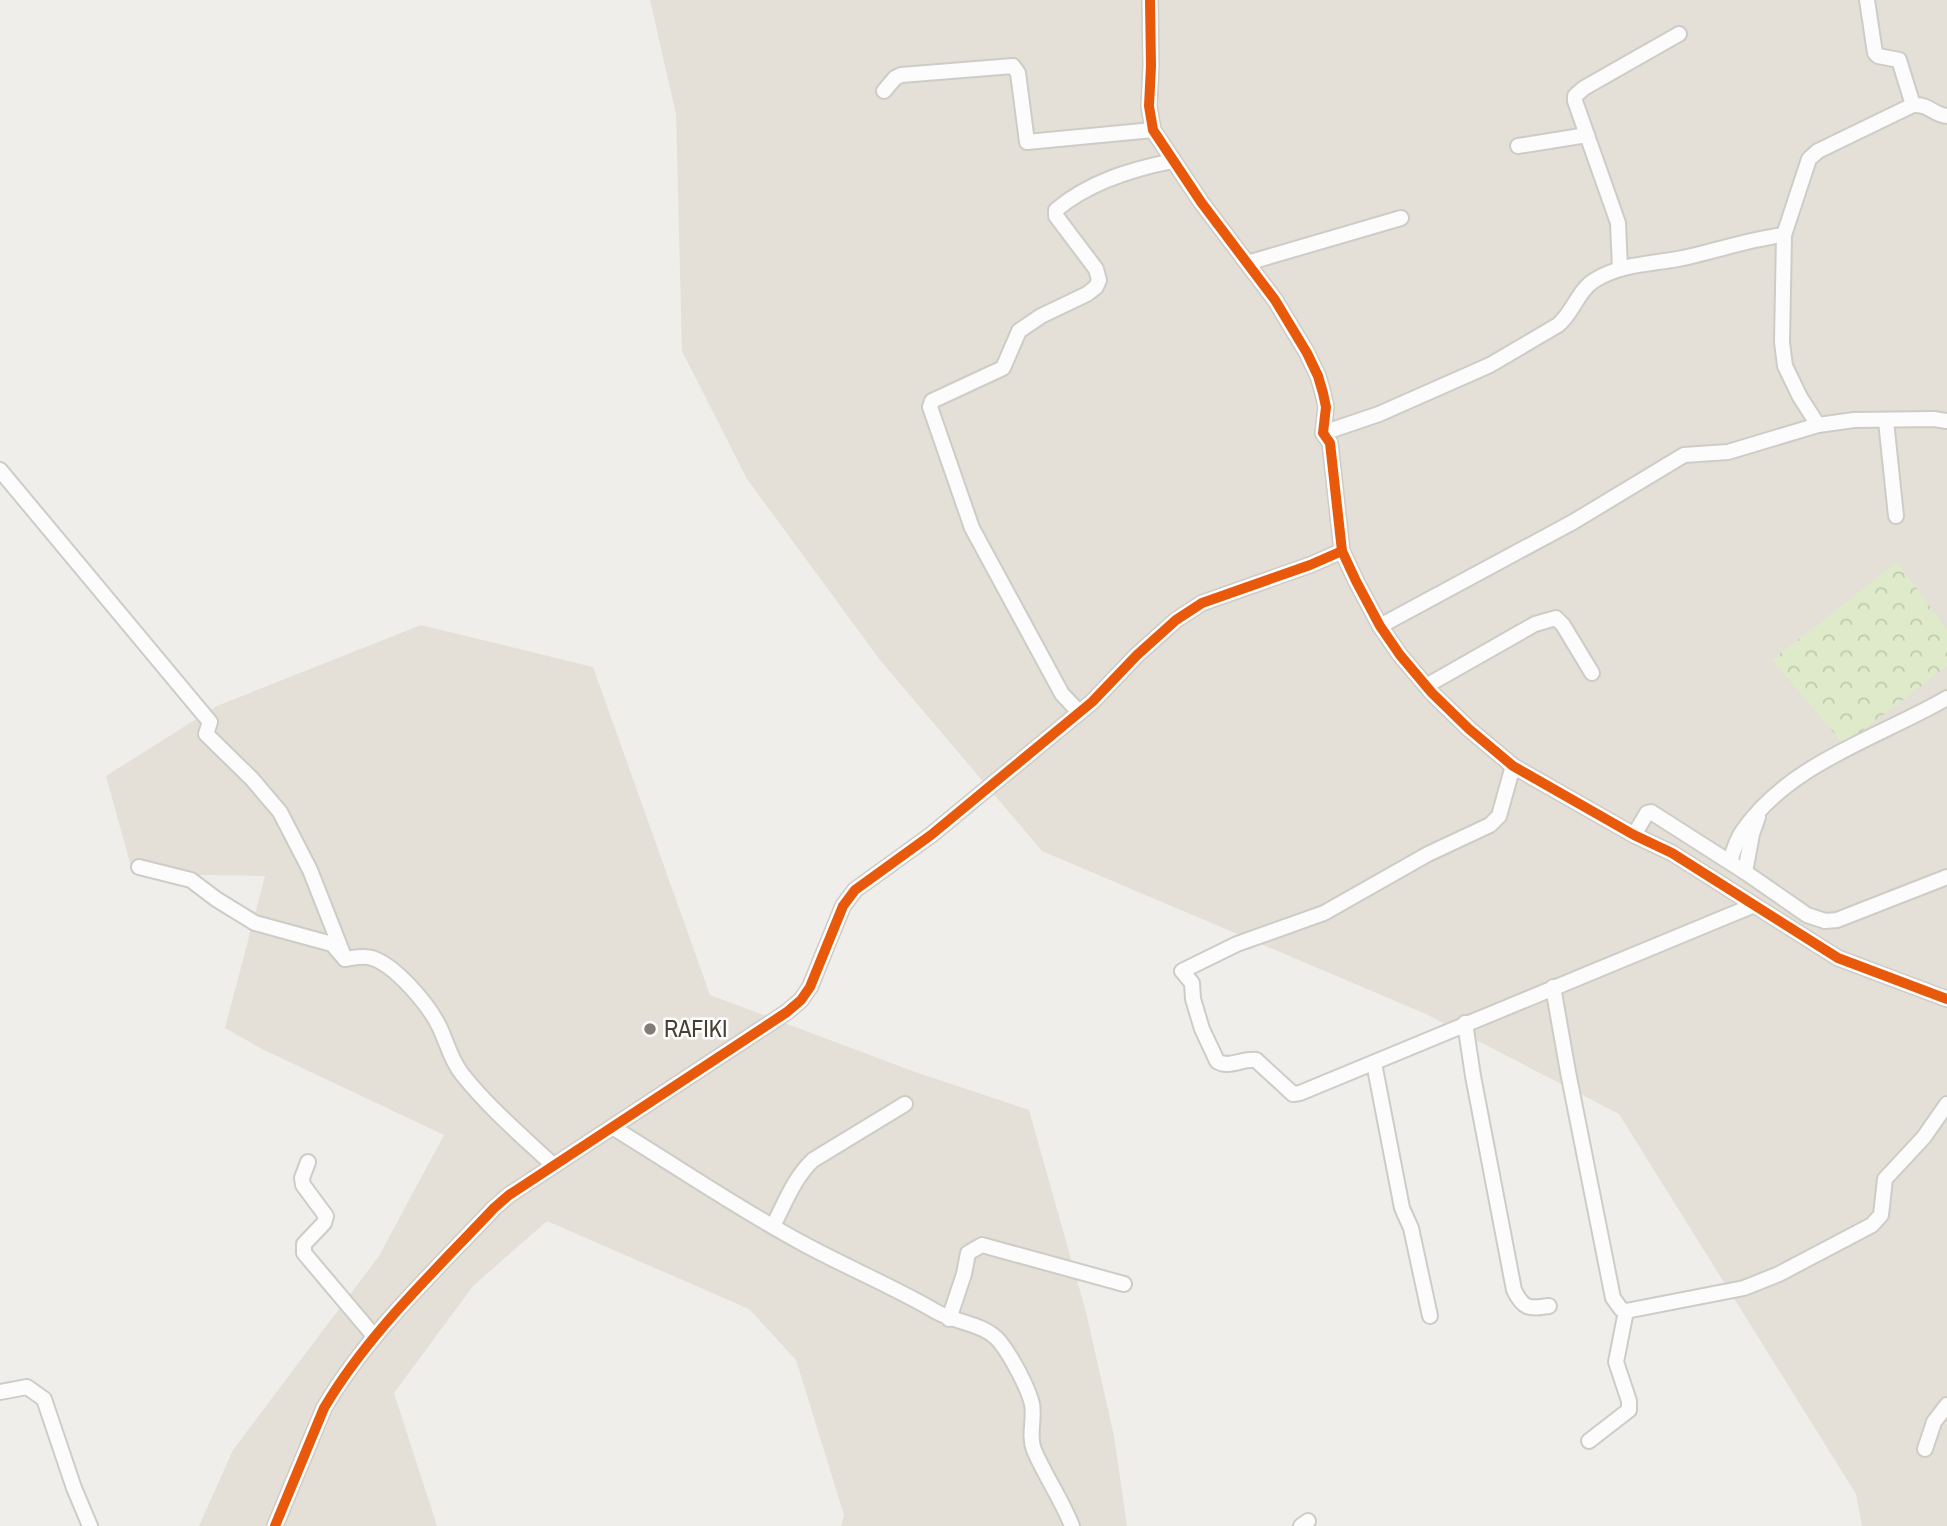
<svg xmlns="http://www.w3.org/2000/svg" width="1947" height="1526" viewBox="0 0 1947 1526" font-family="'Archivo Narrow',sans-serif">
	<defs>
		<pattern id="forest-crowns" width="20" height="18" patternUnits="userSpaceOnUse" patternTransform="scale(1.75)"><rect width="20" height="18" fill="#dfeaca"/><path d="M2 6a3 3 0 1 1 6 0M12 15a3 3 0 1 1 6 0" fill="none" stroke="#c1caae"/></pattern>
	</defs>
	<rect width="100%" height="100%" fill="#f0eeea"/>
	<g fill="#e4dfd7">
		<path d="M 650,0 L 1947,0 L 1947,1526 L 1862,1526 L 1856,1494 L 1619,1114 L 1426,1014 L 1042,851 L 880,660 L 747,479 L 682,351 L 676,114 Z"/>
		<path d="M 421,625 L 593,667 L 710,995 L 915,1072 L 1029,1110 L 1086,1312 L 1114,1436 L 1127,1526 L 841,1526 L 844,1515 L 796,1360 L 749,1309 L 547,1221 L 473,1286 L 394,1393 L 437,1526 L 199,1526 L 233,1450 L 379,1256 L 444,1135 L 262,1049 L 225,1028 L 265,876 L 133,874 L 106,776 L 217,706 Z"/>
	</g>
	<path fill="url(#forest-crowns)" d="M 1897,562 L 1947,629 L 1947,666 L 1844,745 L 1772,660 Z"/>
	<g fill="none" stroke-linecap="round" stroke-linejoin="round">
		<g stroke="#ceccc7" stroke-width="18">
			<g id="minor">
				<path d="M 1150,0 L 1151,66 L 1149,106 L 1153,130 L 1201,202 L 1275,300 L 1307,353 L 1318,376 L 1323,393 L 1326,407 L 1323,433 L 1330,443 L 1342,551 L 1356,581 L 1380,626 L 1400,655 L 1432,693 L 1469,729 L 1513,766 L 1634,835 L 1672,853 L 1838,958 L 1947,999"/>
				<path d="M 1867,0 L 1875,53 L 1878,56 L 1899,60 L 1913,105"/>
				<path d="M 884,91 L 895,78 L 901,75 L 1013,66 L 1018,73 L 1027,142 L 1153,130"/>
				<path d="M 1947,116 C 1933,115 1930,104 1913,105 L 1818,151 L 1809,159 L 1784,235 L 1782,342 L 1785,366 L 1800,397 L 1818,425 L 1854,420 L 1934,419 L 1947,421"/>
				<path d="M 1518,146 L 1587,135"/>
				<path d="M 1247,263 L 1401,218"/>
				<path d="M 1620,269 L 1618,223 L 1575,101 L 1575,96 L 1584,88 L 1679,34"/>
				<path d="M 1886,421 L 1896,516"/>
				<path d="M 1323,433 L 1379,414 L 1490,365 L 1558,325 C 1573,313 1578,290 1595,280 C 1621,264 1650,264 1678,259 C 1714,252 1748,239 1784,235"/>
				<path d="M 0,470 L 210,722 L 206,734 L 252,779 L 280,812 L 310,870 L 345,959"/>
				<path d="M 1380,626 L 1573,522 L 1684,455 L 1728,452 L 1818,425"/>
				<path d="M 1426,686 L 1535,624 L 1556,618 L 1563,625 L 1592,673"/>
				<path d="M 1079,712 L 1062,694 L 972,528 L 930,407 L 932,401 L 1003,368 L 1019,331 L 1041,316 L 1087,294 L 1096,287 L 1099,280 L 1096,269 L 1056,216 L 1056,210 C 1089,182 1132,169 1173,161"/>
				<path d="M 1513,766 L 1499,816 L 1490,825 L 1428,854 L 1324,913 L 1237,944 L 1182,971 L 1192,983 L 1193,999 L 1202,1029 L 1217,1061 C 1228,1069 1243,1058 1256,1060 L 1293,1094 L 1300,1093 L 1752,906"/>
				<path d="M 1634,835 L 1647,813 L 1651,812 L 1745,872 L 1807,915 L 1825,921 L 1837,920 L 1947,877"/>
				<path d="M 1730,862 C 1733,852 1736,841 1742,832 C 1789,763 1878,738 1947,698"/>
				<path d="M 139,867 L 191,880 L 216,899 L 255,923 L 332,944 L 345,959 C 353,958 364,955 372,958 C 395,965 428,1004 439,1026 C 447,1042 450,1059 462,1074 C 489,1108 522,1136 553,1165"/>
				<path d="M 1745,872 L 1752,834 L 1758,817"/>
				<path d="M 1553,987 L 1568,1072 L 1613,1298 L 1621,1309 L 1626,1311 L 1744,1288 L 1779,1274 L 1872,1225 L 1881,1215 L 1885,1179 L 1924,1137 L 1947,1104"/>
				<path d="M 1465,1023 L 1473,1076 L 1514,1290 C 1523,1309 1529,1309 1549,1306"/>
				<path d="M 1374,1063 L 1402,1208 L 1411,1228 L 1430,1316"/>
				<path d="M 612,1127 C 676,1166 737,1208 802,1243 C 846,1267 892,1286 935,1311 C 955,1323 985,1323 1000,1342 C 1011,1356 1028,1387 1032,1404 C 1035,1420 1028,1434 1034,1450 C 1045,1476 1062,1500 1072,1526"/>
				<path d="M 308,1162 L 302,1178 L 303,1185 L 326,1216 L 324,1223 L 304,1244 L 304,1253 L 374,1336"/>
				<path d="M 773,1226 C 785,1203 794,1178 813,1160 L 905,1104"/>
				<path d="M 949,1319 L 964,1274 L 968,1253 L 982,1245 L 1124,1284"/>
				<path d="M 0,1392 L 27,1387 L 44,1399 L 74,1488 L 90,1526"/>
				<path d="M 1589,1441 L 1629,1410 L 1629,1401 L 1616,1362 L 1626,1311"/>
				<path d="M 1925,1449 L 1934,1422 L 1947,1405"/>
				<path d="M 275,1526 L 324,1408 C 369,1332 434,1272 494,1208 L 509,1195 L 787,1012 L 801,1000 L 810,987 L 843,906 L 855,890 L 931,835 L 1092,702 L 1137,655 L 1176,620 L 1202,603 L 1310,565 L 1342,551"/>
				<path d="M 1301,1526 L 1308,1521"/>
			</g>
		</g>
		<use href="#minor" stroke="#fdfcfc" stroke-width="14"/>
		<g stroke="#fff" stroke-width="15">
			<g id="cycleway">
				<path d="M 1150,0 L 1151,66 L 1149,106 L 1153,130 L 1201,202 L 1275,300 L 1307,353 L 1318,376 L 1323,393 L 1326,407 L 1323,433 L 1330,443 L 1342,551 L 1356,581 L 1380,626 L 1400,655 L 1432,693 L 1469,729 L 1513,766 L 1634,835 L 1672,853 L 1838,958 L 1947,999"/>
				<path d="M 275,1526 L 324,1408 C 369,1332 434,1272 494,1208 L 509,1195 L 787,1012 L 801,1000 L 810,987 L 843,906 L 855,890 L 931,835 L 1092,702 L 1137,655 L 1176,620 L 1202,603 L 1310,565 L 1342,551"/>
			</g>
		</g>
		<use href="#cycleway" stroke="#e8590c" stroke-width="10"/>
	</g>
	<circle fill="#827c75" stroke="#fff" stroke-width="2.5" cx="650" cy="1029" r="7"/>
	<g text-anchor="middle" stroke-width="5" stroke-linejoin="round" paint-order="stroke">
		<g font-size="24" fill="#463f36" stroke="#fff" text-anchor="start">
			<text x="664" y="1037">RAFIKI</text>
		</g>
	</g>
</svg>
